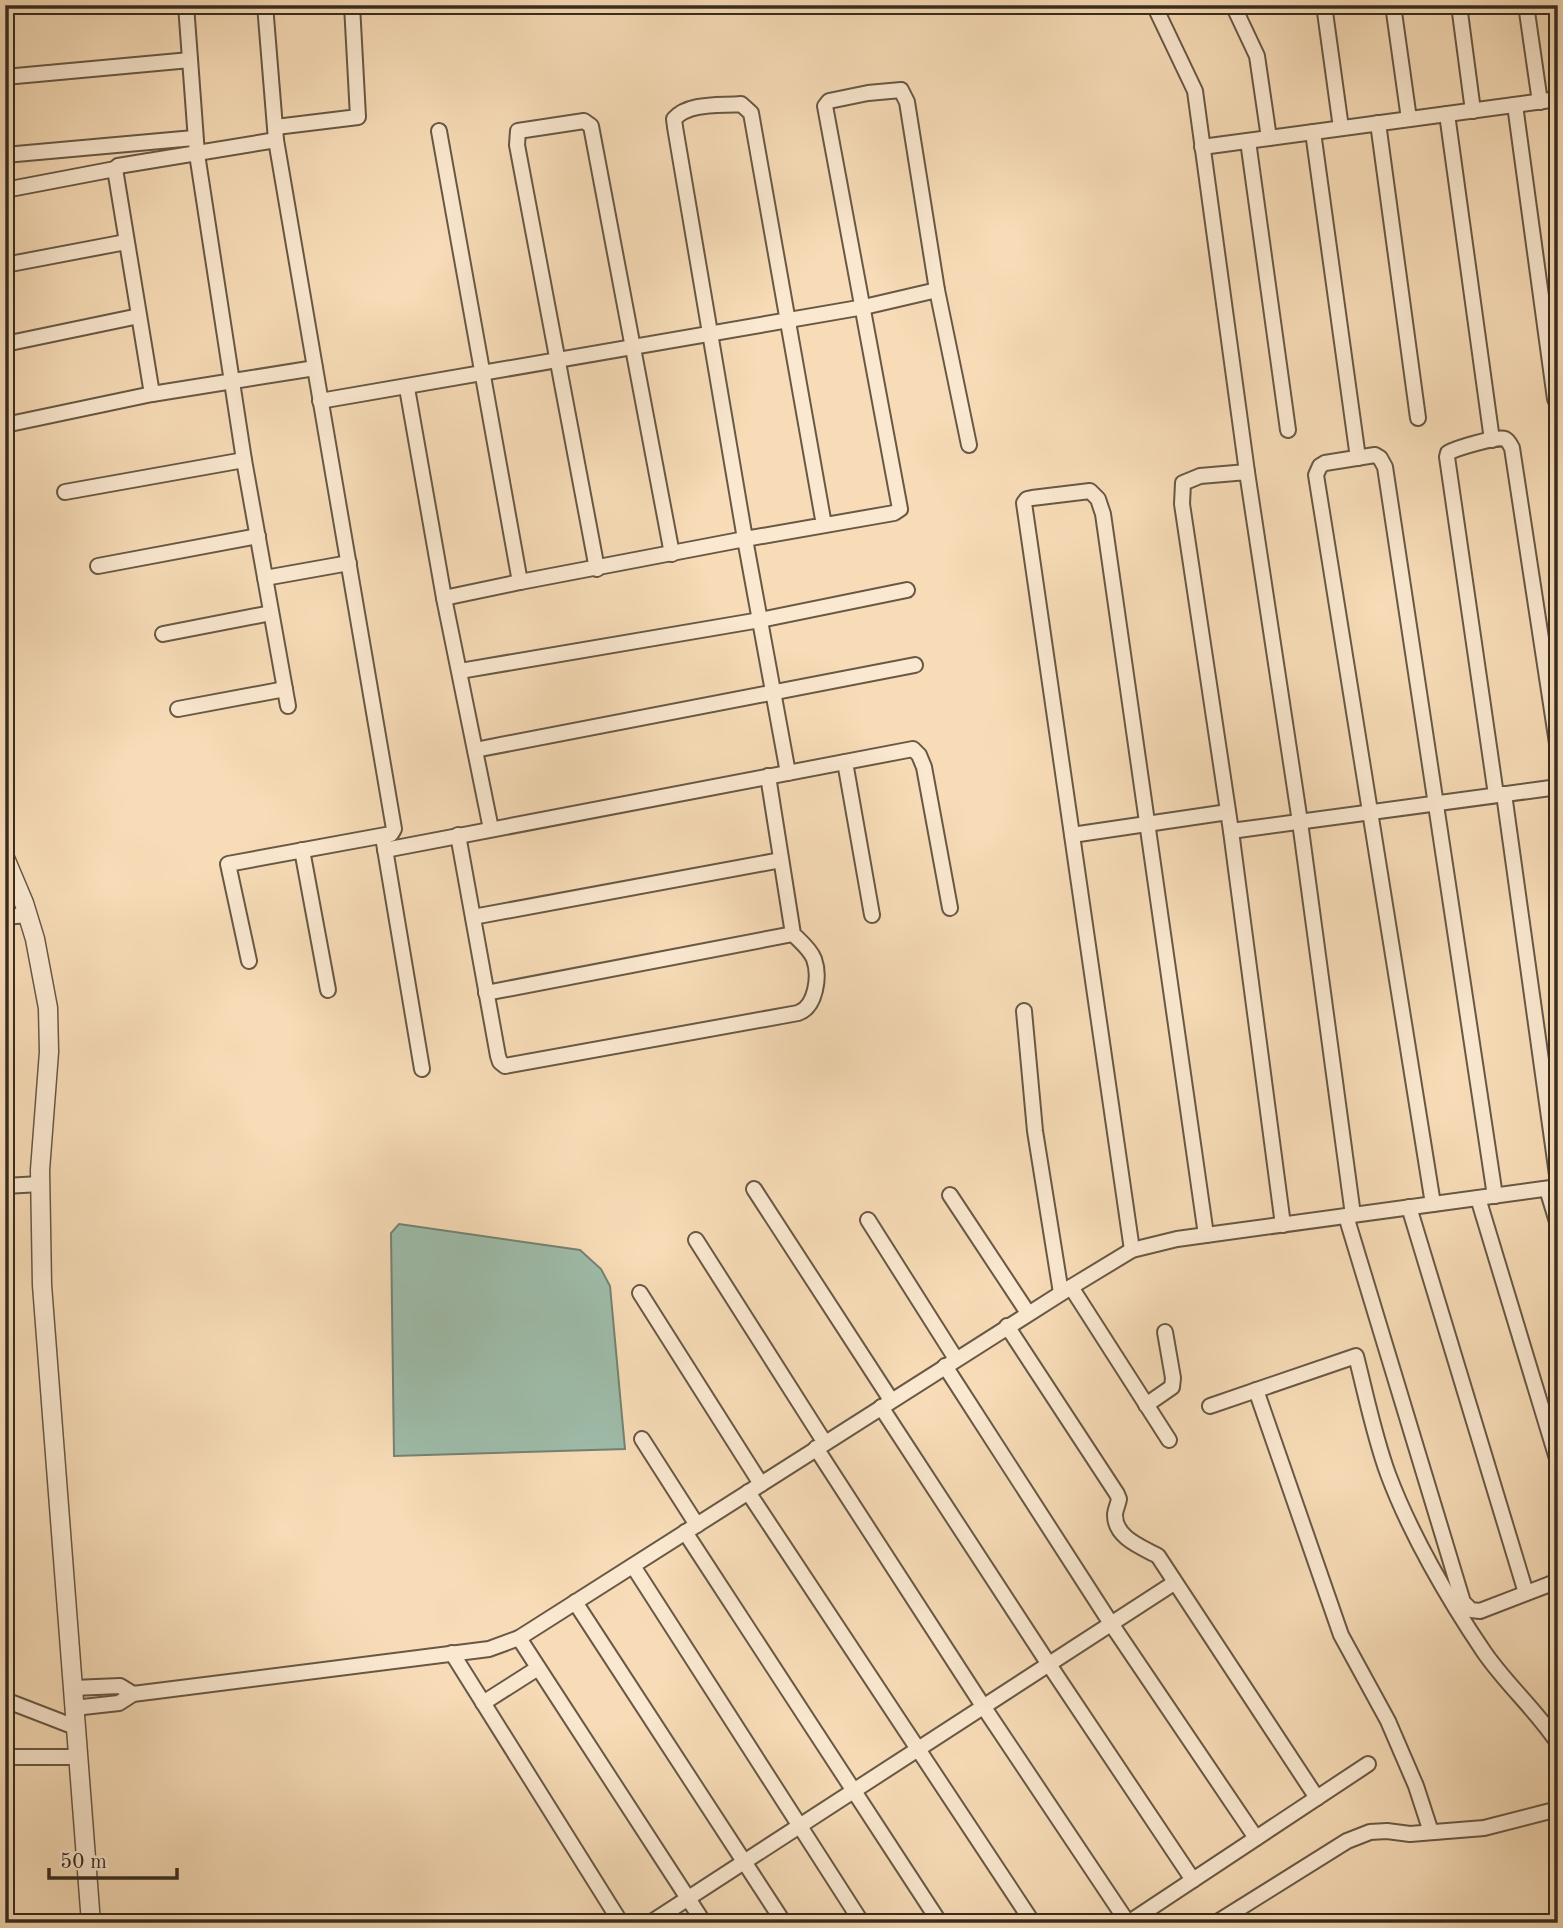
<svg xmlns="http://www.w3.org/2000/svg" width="1563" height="1928" viewBox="0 0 1563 1928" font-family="'Old Standard TT',serif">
	<rect width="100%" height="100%" fill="#f7dcb7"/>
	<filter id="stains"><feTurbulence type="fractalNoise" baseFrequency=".00286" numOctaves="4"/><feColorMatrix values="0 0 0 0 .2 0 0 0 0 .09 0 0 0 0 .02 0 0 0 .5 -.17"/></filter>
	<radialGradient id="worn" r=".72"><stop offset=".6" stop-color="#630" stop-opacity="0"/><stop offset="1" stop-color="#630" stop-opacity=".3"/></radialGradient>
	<path fill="#9ebcaa" stroke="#758272" stroke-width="2" d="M 399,1224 L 580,1250 L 601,1269 L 610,1286 L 625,1449 L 394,1456 L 391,1233 Z"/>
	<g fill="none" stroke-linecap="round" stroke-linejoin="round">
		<g stroke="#685845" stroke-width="18">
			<g id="minor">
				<path d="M 186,5 L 197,154 L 244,460 L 288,706"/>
				<path d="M 1154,5 L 1195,91 L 1247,472"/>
				<path d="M 1233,5 L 1257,56 L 1269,138"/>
				<path d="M 1393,5 L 1409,119"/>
				<path d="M 1459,5 L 1473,111"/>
				<path d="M 1526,5 L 1540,102"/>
				<path d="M 1325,12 L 1341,128"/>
				<path d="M 5,77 L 190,60"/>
				<path d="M 1515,105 L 1555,399"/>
				<path d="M 1447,114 L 1492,440"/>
				<path d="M 1378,123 L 1418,418"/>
				<path d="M 276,127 L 358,117 L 352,5"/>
				<path d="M 439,131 L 520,582 L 745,539 L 788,773"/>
				<path d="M 1313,132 L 1358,458"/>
				<path d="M 1248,141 L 1288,430"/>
				<path d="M 1202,147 L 1558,99"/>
				<path d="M 5,155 L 194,138"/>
				<path d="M 5,190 L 115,169"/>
				<path d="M 5,265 L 126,242"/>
				<path d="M 5,344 L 139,316"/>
				<path d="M 407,388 L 444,598 L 491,829"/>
				<path d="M 152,394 L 115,169 L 118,166 L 276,140"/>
				<path d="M 320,401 L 864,307 L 937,290"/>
				<path d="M 5,425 L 152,394 L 315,368"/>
				<path d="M 65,492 L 244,460"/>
				<path d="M 824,525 L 751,113 L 741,104 C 720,106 689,102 674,119 L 675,127 L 745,539 L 894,513 L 900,509 L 825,106 L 829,101 L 868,93 L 901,90 L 907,102 L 937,290 L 969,445"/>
				<path d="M 98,566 L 258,536"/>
				<path d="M 597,569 L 517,145 L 518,131 L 584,121 L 591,126 L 672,554"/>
				<path d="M 265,578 L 349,563"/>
				<path d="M 444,598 L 520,582"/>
				<path d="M 163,634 L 271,613"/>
				<path d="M 460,671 L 760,620 L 907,590"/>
				<path d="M 178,709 L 285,689"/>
				<path d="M 475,750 L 915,665"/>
				<path d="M 845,762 L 872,915"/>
				<path d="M 1504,794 L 1558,1182"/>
				<path d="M 1496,795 L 1447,457 L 1448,453 C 1456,448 1497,436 1505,439 C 1509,441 1510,445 1512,448 L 1558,750"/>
				<path d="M 1231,831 L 1558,787"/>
				<path d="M 458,835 L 498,1056 L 500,1062 L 505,1066 L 798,1013 C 816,1007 820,976 814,959 C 810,949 800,941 793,934 L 768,776"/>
				<path d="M 1072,835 L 1228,812"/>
				<path d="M 384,843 L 422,1069"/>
				<path d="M 302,850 L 328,990"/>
				<path d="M 385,850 L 913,749 L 919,755 L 924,767 L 950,908"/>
				<path d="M 5,917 L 27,915"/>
				<path d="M 473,917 L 781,860"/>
				<path d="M 249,961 L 228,864 L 391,834 L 394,829 L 276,140 L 265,5"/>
				<path d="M 486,993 L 793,934"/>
				<path d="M 1024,1011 L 1035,1131 L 1061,1293"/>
				<path d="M 5,1186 L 40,1184"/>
				<path d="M 754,1189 L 891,1400"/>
				<path d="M 1547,1189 L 1558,1225"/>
				<path d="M 950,1195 L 1028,1313"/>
				<path d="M 1478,1198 L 1558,1462"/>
				<path d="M 1433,1204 L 1316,475 L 1320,466 L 1325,463 L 1375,455 L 1380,458 L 1385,467 L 1495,1196"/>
				<path d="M 1409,1207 L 1526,1593"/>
				<path d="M 1346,1216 L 1463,1602 L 1471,1610 L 1480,1611 L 1558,1581"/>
				<path d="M 868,1220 L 956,1359"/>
				<path d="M 1283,1225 L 1231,831 L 1182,504 L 1183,483 L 1200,476 L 1247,472 L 1300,822 L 1353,1215"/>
				<path d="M 696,1240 L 825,1443"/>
				<path d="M 1132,1250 L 1024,503 L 1027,499 L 1032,498 L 1090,491 L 1098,499 L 1103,514 L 1206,1235"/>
				<path d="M 1071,1287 L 1169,1440"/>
				<path d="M 640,1293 L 761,1484"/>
				<path d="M 1007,1326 L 1117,1494 L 1119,1499 C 1118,1505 1115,1510 1115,1515 C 1115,1538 1142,1547 1158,1556 L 1317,1798"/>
				<path d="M 945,1366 L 1110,1622 L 1256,1838"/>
				<path d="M 1256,1390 L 1341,1635 L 1388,1721 L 1416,1786 L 1431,1832"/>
				<path d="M 1146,1405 L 1172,1387 L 1173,1378 L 1165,1332"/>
				<path d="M 1210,1406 L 1356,1356 C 1366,1395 1374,1436 1388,1474 C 1410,1533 1448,1599 1484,1652 C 1506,1684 1536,1710 1558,1743"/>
				<path d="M 881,1407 L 1048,1663 L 1193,1880"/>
				<path d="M 642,1439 L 697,1525"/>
				<path d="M 816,1448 L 983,1706 L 1128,1923"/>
				<path d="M 748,1492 L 1033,1923"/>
				<path d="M 685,1532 L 940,1923"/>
				<path d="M 633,1566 L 862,1923"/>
				<path d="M 575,1602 L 784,1923"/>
				<path d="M 519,1638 L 704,1923"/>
				<path d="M 452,1653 L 621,1923"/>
				<path d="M 73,1688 L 120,1686 L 133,1694"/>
				<path d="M 5,1700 L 75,1727"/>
				<path d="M 483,1703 L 538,1668"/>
				<path d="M 74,1708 L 119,1703 L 133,1694 L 489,1649 L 519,1638 L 1071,1287 L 1132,1250 L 1177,1239 L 1558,1187"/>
				<path d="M 5,1757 L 79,1757"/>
				<path d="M 650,1923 L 1174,1583"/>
				<path d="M 1128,1923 L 1368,1764"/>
				<path d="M 1216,1923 L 1347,1841 L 1370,1832 L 1387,1831 L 1410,1834 L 1484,1828 L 1558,1809"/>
			</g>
		</g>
		<g stroke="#685845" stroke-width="21">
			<path id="tertiary" d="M 5,858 L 24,903 L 35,939 L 48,1008 L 49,1052 L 40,1170 L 42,1285 L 91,1923"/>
		</g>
		<use href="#minor" stroke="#fae8d0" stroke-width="14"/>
		<use href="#tertiary" stroke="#fae8d0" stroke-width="18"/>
	</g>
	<rect width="1563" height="1928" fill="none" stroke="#f7dcb7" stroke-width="28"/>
	<rect x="7" y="7" width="1549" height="1914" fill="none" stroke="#382c1f" stroke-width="3.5"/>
	<rect x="14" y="14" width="1535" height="1900" fill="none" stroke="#382c1f" stroke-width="2"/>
	<path d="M49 1868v10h128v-10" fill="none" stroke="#382c1f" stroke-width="3.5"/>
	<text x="60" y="1868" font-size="21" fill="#382c1f" stroke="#fae8d0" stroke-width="5" paint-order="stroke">50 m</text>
	<rect width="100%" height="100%" filter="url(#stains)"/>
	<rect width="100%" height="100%" fill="url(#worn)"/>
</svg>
